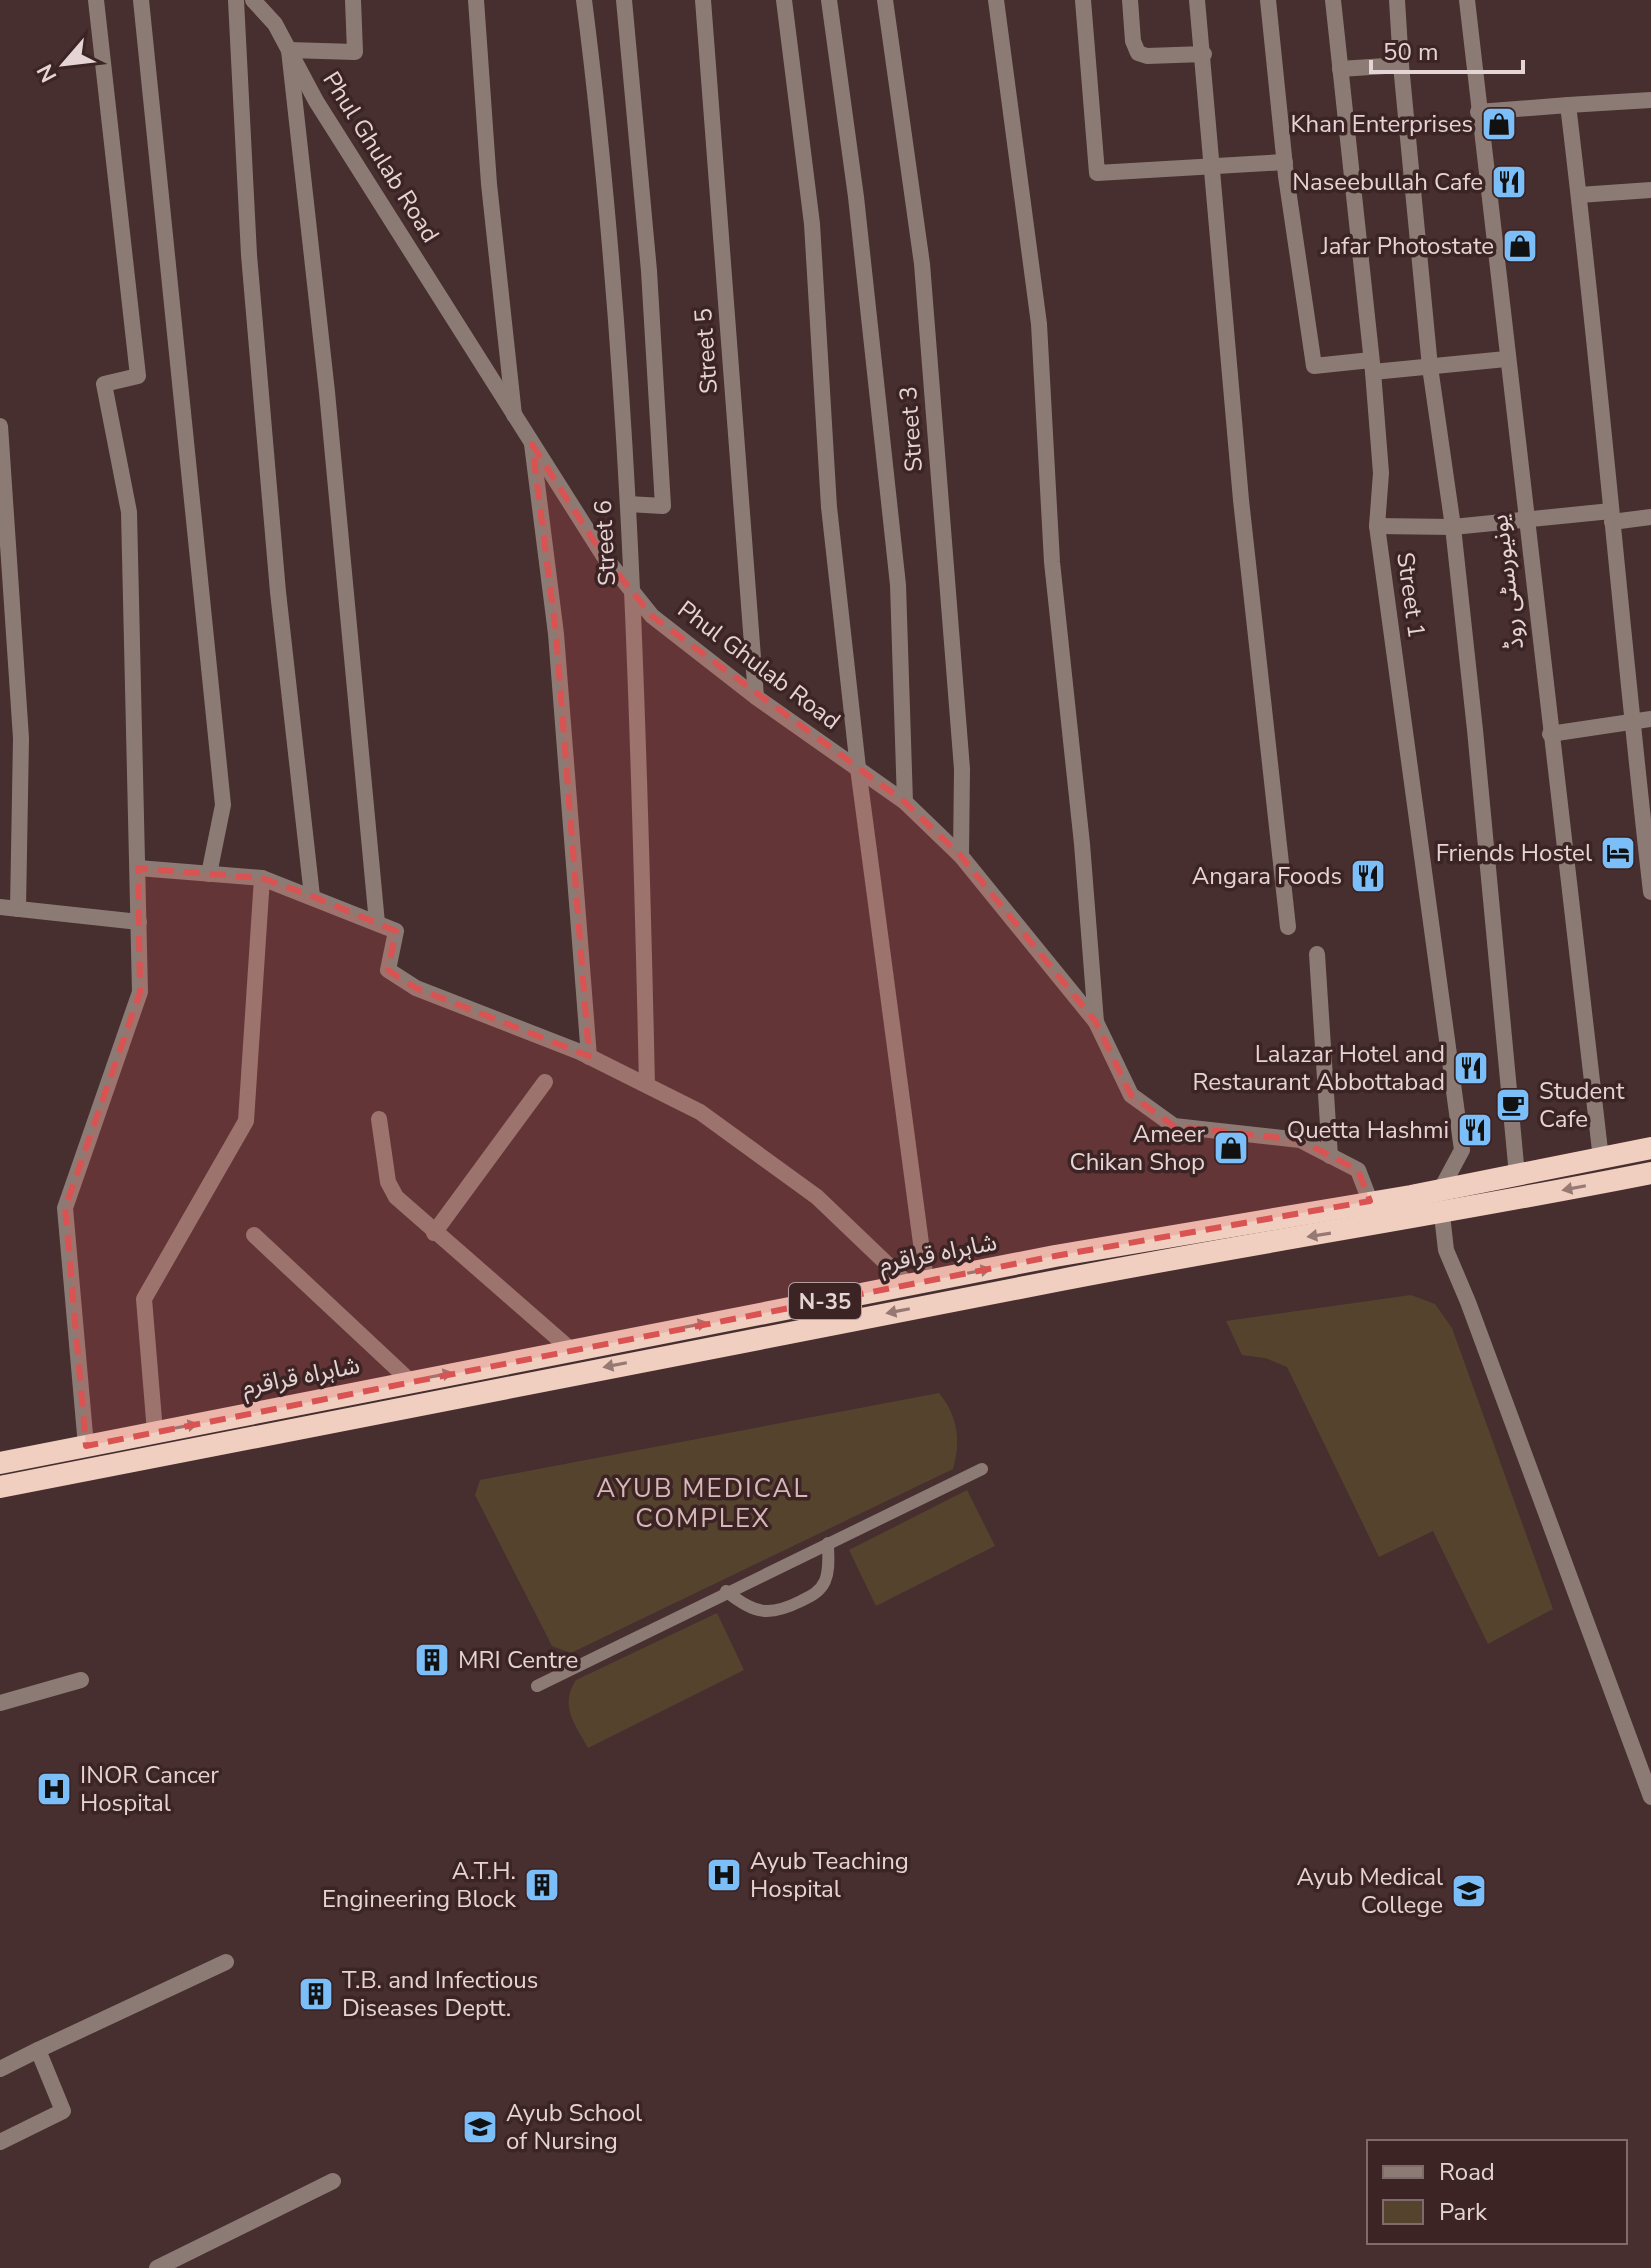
<svg xmlns="http://www.w3.org/2000/svg" width="1651" height="2268" viewBox="0 0 1651 2268" font-family="'Nunito Sans','Noto Sans Arabic',sans-serif">
	<rect width="100%" height="100%" fill="#472e2f"/>
	<g fill="#55432e">
		<path d="M 1411,1295 L 1435,1304 L 1452,1328 L 1553,1609 L 1488,1644 L 1433,1531 L 1379,1557 L 1287,1367 L 1265,1358 L 1242,1355 L 1226,1321 Z"/>
		<path d="M 939,1393 C 958,1416 961,1441 953,1469 L 571,1653 L 552,1646 L 475,1495 L 480,1480 Z"/>
		<path d="M 967,1490 L 995,1546 L 876,1606 L 849,1550 Z"/>
		<path d="M 717,1613 L 744,1670 L 588,1748 C 575,1724 559,1706 576,1680 Z"/>
	</g>
	<g fill="none" stroke-linecap="round" stroke-linejoin="round">
		<g stroke="#8c7b74" stroke-width="12">
			<path d="M 726,1591 C 754,1614 769,1617 801,1601 C 811,1596 820,1592 825,1581 C 830,1569 828,1556 828,1543"/>
			<path d="M 537,1686 L 982,1469"/>
		</g>
		<g stroke="#8c7b74" stroke-width="16">
			<path d="M 141,0 L 223,805 L 209,874"/>
			<path d="M 236,0 L 249,255 L 278,592 L 312,896"/>
			<path d="M 353,0 L 355,52 L 289,50 L 327,392 L 377,923"/>
			<path d="M 476,0 L 489,184 L 514,415"/>
			<path d="M 584,0 C 630,360 639,723 647,1085"/>
			<path d="M 624,0 L 649,271 L 663,506 L 628,504"/>
			<path d="M 703,0 L 756,697"/>
			<path d="M 784,0 L 812,224 L 829,507 L 858,768 L 926,1281"/>
			<path d="M 829,0 L 856,197 L 898,585 L 905,802"/>
			<path d="M 885,0 L 922,264 L 962,769 L 961,856"/>
			<path d="M 996,0 L 1039,324 L 1052,562 L 1082,844 L 1096,1022"/>
			<path d="M 1083,0 L 1097,173 L 1285,162"/>
			<path d="M 1130,0 L 1133,41 L 1138,53 L 1147,56 L 1204,54"/>
			<path d="M 1197,0 L 1241,500 L 1288,927"/>
			<path d="M 1268,0 L 1286,176 L 1314,366 L 1371,360"/>
			<path d="M 1333,0 L 1373,372 L 1381,473 L 1377,526 L 1462,1150 L 1441,1189"/>
			<path d="M 1397,0 L 1401,65"/>
			<path d="M 1467,0 L 1601,1159"/>
			<path d="M 1340,69 L 1401,65 L 1430,367 L 1453,527 L 1475,730 L 1517,1175"/>
			<path d="M 1568,105 L 1651,100"/>
			<path d="M 1478,112 L 1568,105 C 1600,367 1621,630 1651,892"/>
			<path d="M 1579,195 L 1651,190"/>
			<path d="M 1373,372 L 1506,359"/>
			<path d="M 0,426 L 21,738 L 18,909"/>
			<path d="M 532,444 L 556,634 L 589,1057"/>
			<path d="M 1612,522 L 1651,517"/>
			<path d="M 1377,526 L 1453,527 L 1611,511"/>
			<path d="M 1550,734 L 1651,719"/>
			<path d="M 138,868 L 262,878 L 396,931 L 388,970 L 416,988 L 580,1052 L 700,1112 L 817,1197 L 909,1285"/>
			<path d="M 0,907 L 139,922"/>
			<path d="M 1317,954 L 1330,1156"/>
			<path d="M 379,1119 L 388,1182 L 396,1197 L 570,1349"/>
			<path d="M 1442,1215 L 1446,1250 L 1468,1302 L 1651,1797"/>
			<path d="M 434,1233 L 545,1082"/>
			<path d="M 254,1235 L 410,1381"/>
			<path d="M 155,1432 L 144,1299 L 246,1121 L 262,878"/>
			<path d="M 86,1446 L 65,1208 L 140,992 L 129,512 L 104,384 L 138,376 L 96,0"/>
			<path d="M 0,1703 L 81,1680"/>
			<path d="M 0,2069 L 38,2050"/>
			<path d="M 0,2142 L 63,2111 L 38,2050 L 226,1962"/>
			<path d="M 157,2268 L 333,2181"/>
		</g>
		<path stroke="#8c7b74" stroke-width="16" d="M 253,0 L 275,24 L 316,101 L 603,555 L 652,616 L 756,697 L 905,802 L 961,856 L 1096,1022 L 1131,1095 L 1174,1126 L 1300,1140 L 1358,1170 L 1370,1201"/>
		<g stroke="#f0cec0" stroke-width="22">
			<path d="M 0,1463 L 1055,1256 L 1411,1196 L 1651,1148"/>
			<path d="M 0,1487 C 354,1419 707,1348 1061,1280 C 1257,1242 1455,1212 1651,1173"/>
		</g>
	</g>
	<defs><path id="oneway-solid" d="M-6-.8H1V-3.2L6.5 0L1 3.2V.8H-6Z" transform="scale(2)"/></defs>
	<g fill="#967972">
		<use href="#oneway-solid" transform="translate(1574 1188) rotate(169)"/>
		<use href="#oneway-solid" transform="translate(1319 1235) rotate(171)"/>
		<use href="#oneway-solid" transform="translate(979 1271) rotate(-11)"/>
		<use href="#oneway-solid" transform="translate(898 1311) rotate(169)"/>
		<use href="#oneway-solid" transform="translate(696 1325) rotate(-11)"/>
		<use href="#oneway-solid" transform="translate(615 1365) rotate(169)"/>
		<use href="#oneway-solid" transform="translate(441 1375) rotate(-11)"/>
		<use href="#oneway-solid" transform="translate(186 1426) rotate(-11)"/>
	</g>
	<path fill="#da5353" fill-opacity="0.2" stroke="#da5353" stroke-width="6" stroke-dasharray="16 10" stroke-linejoin="round" d="M 532,444 L 603,555 L 652,616 L 905,802 L 961,856 L 1096,1022 L 1131,1095 L 1174,1126 L 1300,1140 L 1358,1170 L 1370,1201 L 1055,1256 L 86,1446 L 65,1208 L 140,992 L 138,868 L 262,878 L 312,896 L 396,931 L 388,970 L 416,988 L 589,1056 L 556,634 Z"/>
	<defs>
		<g id="shop-square" transform="scale(1.8)"><rect x="-9" y="-9" width="18" height="18" rx="4" fill="#7bbef8" stroke="#3c2425"/><path d="M-5-2.5h2.3a2.7 3.5 0 0 1 5.4 0H5L5.5 6h-11ZM-1.5-2.5h3a1.5 2.3 0 0 0-3 0Z" fill="#111"/></g>
		<g id="restaurant-square" transform="scale(1.8)"><rect x="-9" y="-9" width="18" height="18" rx="4" fill="#7bbef8" stroke="#3c2425"/><path d="M-5-6h1v4h1v-4h1v4h1v-4h1v5L-1.5 .5V6h-2V.5L-5-1ZM5-6V6H3V1.5H1.5Q1.5-4 5-6Z" fill="#111"/></g>
		<g id="hotel-square" transform="scale(1.8)"><rect x="-9" y="-9" width="18" height="18" rx="4" fill="#7bbef8" stroke="#3c2425"/><path d="M-6-4.5h1.5V1H6V5H4.5V3h-9V5H-6ZM-4 0a1.8 1.8 0 1 1 3.6 0ZM.5 0V-2.5h3Q6-2.5 6 0Z" fill="#111"/></g>
		<g id="cafe-square" transform="scale(1.8)"><rect x="-9" y="-9" width="18" height="18" rx="4" fill="#7bbef8" stroke="#3c2425"/><path d="M-5.5-4.5H6V0H3Q3 3.5 0 3.5H-2.5Q-5.5 3.5-5.5 0ZM3-3.2v2h1.7v-2ZM-6 4.5H4V6H-6Z" fill="#111"/></g>
		<g id="building-square" transform="scale(1.8)"><rect x="-9" y="-9" width="18" height="18" rx="4" fill="#7bbef8" stroke="#3c2425"/><path d="M-4-6H4V6H1V3H-1V6H-4ZM-2.5-4.3h1.7v1.8h-1.7ZM.8-4.3h1.7v1.8H.8ZM-2.5-1h1.7V.8h-1.7ZM.8-1h1.7V.8H.8Z" fill="#111"/></g>
		<g id="hospital-square" transform="scale(1.8)"><rect x="-9" y="-9" width="18" height="18" rx="4" fill="#7bbef8" stroke="#3c2425"/><path d="M-5-5h3v3.5h4V-5h3V5h-3V1.5h-4V5h-3Z" fill="#111"/></g>
		<g id="university-square" transform="scale(1.8)"><rect x="-9" y="-9" width="18" height="18" rx="4" fill="#7bbef8" stroke="#3c2425"/><path d="M0-5L7-2L0 1L-7-2ZM-4 1L0 2.5L4 1V4Q0 6-4 4Z" fill="#111"/></g>
		<g id="school-square" transform="scale(1.8)"><rect x="-9" y="-9" width="18" height="18" rx="4" fill="#7bbef8" stroke="#3c2425"/><path d="M0-5L7-2L0 1L-7-2ZM-4 1L0 2.5L4 1V4Q0 6-4 4Z" fill="#111"/></g>
	</defs>
	<g fill-rule="evenodd">
		<use href="#shop-square" x="1499" y="124"/>
		<use href="#restaurant-square" x="1509" y="182"/>
		<use href="#shop-square" x="1520" y="246"/>
		<use href="#hotel-square" x="1618" y="853"/>
		<use href="#restaurant-square" x="1368" y="876"/>
		<use href="#restaurant-square" x="1471" y="1068"/>
		<use href="#cafe-square" x="1513" y="1105"/>
		<use href="#restaurant-square" x="1475" y="1130"/>
		<use href="#shop-square" x="1231" y="1148"/>
		<use href="#building-square" x="432" y="1660"/>
		<use href="#hospital-square" x="54" y="1789"/>
		<use href="#hospital-square" x="724" y="1875"/>
		<use href="#building-square" x="542" y="1885"/>
		<use href="#university-square" x="1469" y="1891"/>
		<use href="#building-square" x="316" y="1994"/>
		<use href="#school-square" x="480" y="2127"/>
	</g>
	<g text-anchor="middle" stroke-width="7" stroke-linejoin="round" paint-order="stroke">
		<rect fill="#3c2425" stroke="#b29fa0" stroke-width="2" x="789" y="1283" width="72" height="36" rx="6"/>
		<g font-size="22" font-weight="bold" fill="#e5d4d4">
			<text x="825" y="1309">N-35</text>
		</g>
		<g font-size="24" fill="#e5d4d4" stroke="#3c2425" text-anchor="end">
			<text x="1473" y="132">Khan Enterprises</text>
			<text x="1483" y="190">Naseebullah Cafe</text>
			<text x="1494" y="254">Jafar Photostate</text>
			<text x="1592" y="861">Friends Hostel</text>
			<text x="1342" y="884">Angara Foods</text>
			<text x="1445" y="1062">Lalazar Hotel and<tspan x="1445" dy="28">Restaurant Abbottabad</tspan></text>
			<text x="1539" y="1099" text-anchor="start">Student<tspan x="1539" dy="28">Cafe</tspan></text>
			<text x="1449" y="1138">Quetta Hashmi</text>
			<text x="1205" y="1142">Ameer<tspan x="1205" dy="28">Chikan Shop</tspan></text>
			<text x="458" y="1668" text-anchor="start">MRI Centre</text>
			<text x="80" y="1783" text-anchor="start">INOR Cancer<tspan x="80" dy="28">Hospital</tspan></text>
			<text x="750" y="1869" text-anchor="start">Ayub Teaching<tspan x="750" dy="28">Hospital</tspan></text>
			<text x="516" y="1879">A.T.H.<tspan x="516" dy="28">Engineering Block</tspan></text>
			<text x="1443" y="1885">Ayub Medical<tspan x="1443" dy="28">College</tspan></text>
			<text x="342" y="1988" text-anchor="start">T.B. and Infectious<tspan x="342" dy="28">Diseases Deptt.</tspan></text>
			<text x="506" y="2121" text-anchor="start">Ayub School<tspan x="506" dy="28">of Nursing</tspan></text>
		</g>
		<g font-size="24" fill="#e5d4d4" stroke="#3c2425">
			<text transform="translate(381 157) rotate(58)" y="8">Phul Ghulab Road</text>
			<text transform="translate(706 351) rotate(-94)" y="8">Street 5</text>
			<text transform="translate(911 429) rotate(-94)" y="8">Street 3</text>
			<text transform="translate(605 543) rotate(-93)" y="8">Street 6</text>
			<text transform="translate(1507 582) rotate(-97)" y="8">یونیورسٹی روڈ</text>
			<text transform="translate(1411 595) rotate(82)" y="8">Street 1</text>
			<text transform="translate(759 665) rotate(37)" y="8">Phul Ghulab Road</text>
			<text transform="translate(938 1253) rotate(-11)" y="8">شاہراہ قراقرم</text>
			<text transform="translate(301 1376) rotate(-11)" y="8">شاہراہ قراقرم</text>
		</g>
		<g font-size="26" letter-spacing="2" fill="#d7b7b7" stroke="#3c2425">
			<text x="703" y="1497">AYUB MEDICAL<tspan x="703" dy="30">COMPLEX</tspan></text>
		</g>
	</g>
	<rect x="1367" y="2140" width="260" height="104" fill="#3c2425" stroke="#806a6b" stroke-width="2"/>
	<rect x="1383" y="2166" width="40" height="12" fill="#8c7b74" stroke="#806a6b" stroke-width="2"/>
	<text x="1439" y="2180" font-size="24" fill="#e5d4d4">Road</text>
	<rect x="1383" y="2200" width="40" height="24" fill="#55432e" stroke="#806a6b" stroke-width="2"/>
	<text x="1439" y="2220" font-size="24" fill="#e5d4d4">Park</text>
	<g transform="translate(64 64) rotate(242)" stroke="#3c2425" stroke-width="6" paint-order="stroke">
	<path d="M0-6L14 30L0 20L-14 30Z" fill="#e5d4d4"/>
	<text y="-12" font-size="22" font-weight="bold" text-anchor="middle" fill="#e5d4d4">N</text>
	</g>
	<path d="M1371 60v12h152v-12" fill="none" stroke="#e5d4d4" stroke-width="4"/>
	<text x="1383" y="60" font-size="24" fill="#e5d4d4" stroke="#3c2425" stroke-width="6" paint-order="stroke">50 m</text>
</svg>
